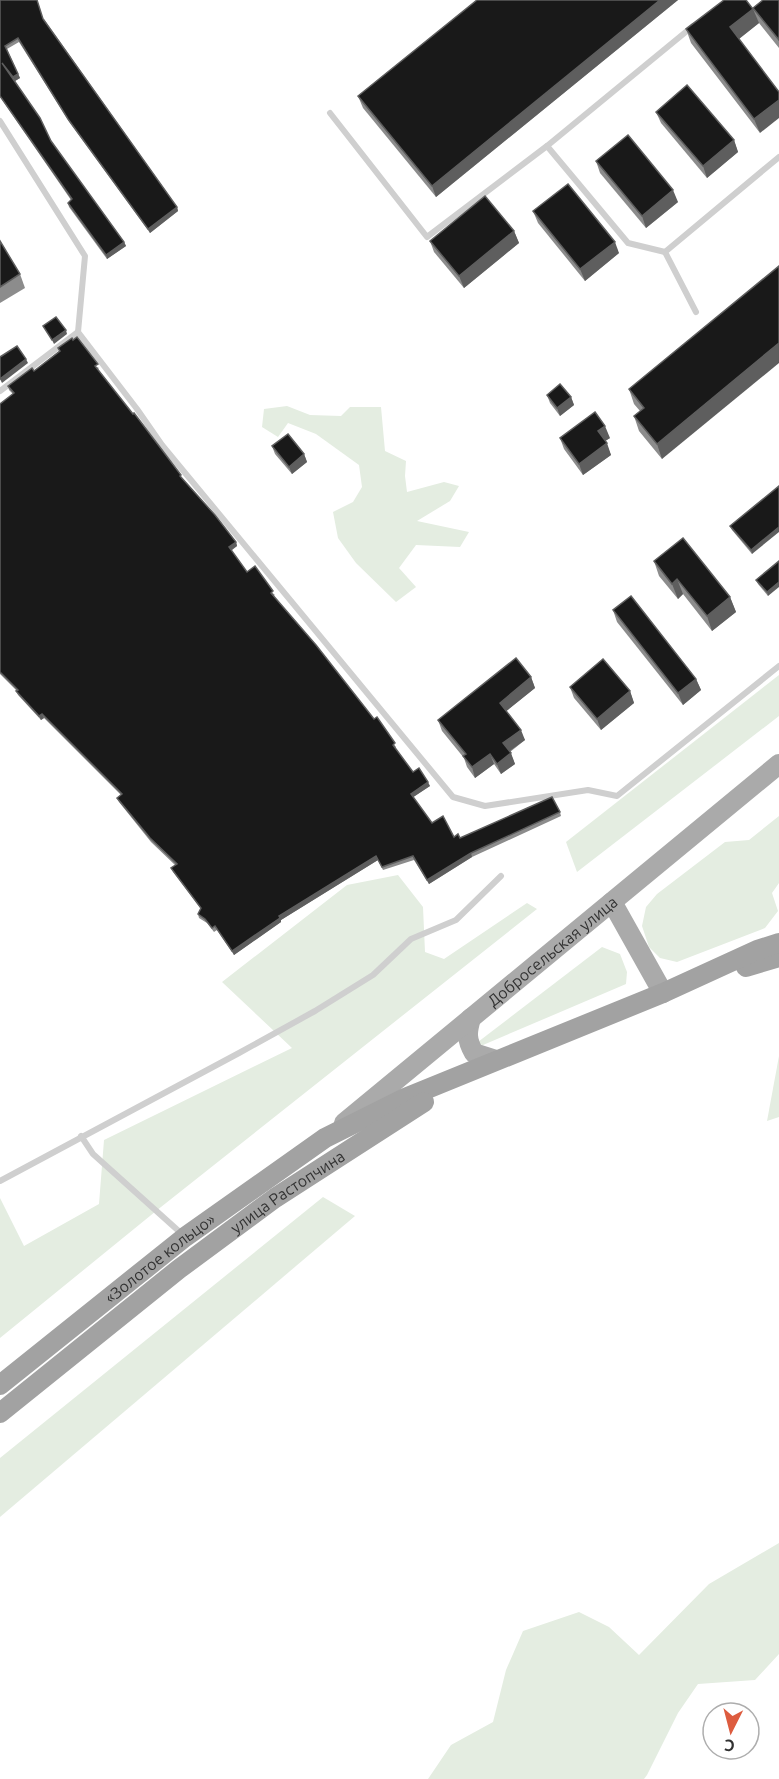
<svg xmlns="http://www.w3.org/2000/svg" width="779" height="1779" viewBox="0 0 779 1779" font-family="Ubuntu,sans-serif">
	<rect width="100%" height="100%" fill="#fff"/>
	<g fill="#e4ede1">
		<path d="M 287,406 L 310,415 L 341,416 L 350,407 L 381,407 L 385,451 L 406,461 L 405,476 L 407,492 L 444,482 L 459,486 L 450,501 L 417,521 L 469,532 L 460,547 L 416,545 L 399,568 L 416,587 L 396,602 L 356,563 L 338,538 L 333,512 L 353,502 L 362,487 L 359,465 L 316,434 L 288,423 L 278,437 L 262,427 L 264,409 Z"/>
		<path d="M 779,675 L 779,716 L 577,872 L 566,842 Z"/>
		<path d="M 779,816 L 779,883 L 772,893 L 778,911 L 765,928 L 677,962 L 660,958 L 649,947 L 642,926 L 646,907 L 657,894 L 725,842 L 749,840 Z"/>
		<path d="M 398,875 L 423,907 L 425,952 L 444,959 L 527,903 L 537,909 L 161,1207 L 0,1338 L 0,1198 L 24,1246 L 99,1204 L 104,1140 L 292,1048 L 222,982 L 347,885 Z"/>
		<path d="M 602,947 L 620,954 L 627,972 L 626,984 L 476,1048 L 474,1045 Z"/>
		<path d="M 779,1056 L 779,1117 L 767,1121 Z"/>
		<path d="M 323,1197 L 355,1216 L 0,1517 L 0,1458 Z"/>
		<path d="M 779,1543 L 779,1654 L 755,1680 L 698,1684 L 678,1713 L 647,1775 L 644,1779 L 428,1779 L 451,1745 L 493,1722 L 506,1670 L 523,1631 L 579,1612 L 609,1627 L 639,1655 L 709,1584 Z"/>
	</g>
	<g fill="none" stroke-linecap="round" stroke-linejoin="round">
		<g stroke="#cfcfcf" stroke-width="6">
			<path d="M 330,113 L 427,237 L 547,146 L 628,243 L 665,252"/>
			<path d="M 0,121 L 85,256 L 78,332 L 137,409 L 162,445 L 453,797 L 485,806 L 588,790 L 617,796 L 779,666"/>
			<path d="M 547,146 L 693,26"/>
			<path d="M 696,312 L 665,252 L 779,157"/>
			<path d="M 0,391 L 78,332"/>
			<path d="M 81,1136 L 93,1154 L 182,1234"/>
			<path d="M 0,1181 L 239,1053 L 315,1011 L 373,975 L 411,939 L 456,920 L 501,876"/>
		</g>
		<g stroke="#aaa" stroke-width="20">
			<path d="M 612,902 L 663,993"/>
			<path d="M 471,1018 C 467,1032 466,1039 474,1053 L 496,1060"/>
			<path id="s1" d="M 344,1123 L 779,764"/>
		</g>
		<g stroke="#a2a2a2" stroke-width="20">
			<path d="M 746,967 L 779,957"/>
			<path id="s2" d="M 0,1385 L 185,1237 L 325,1138 L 405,1098 L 663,993 L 757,950 L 779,943"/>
			<path id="s3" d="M 0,1413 L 179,1269 L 275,1198 L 424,1102"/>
		</g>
	</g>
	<g fill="#8c8c8c">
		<path d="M 0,0 L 44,19 L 177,207 L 178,211 L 150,233 L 70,123 L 19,42 L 7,49 L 20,78 L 15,81 L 51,141 L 124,242 L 126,246 L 107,259 L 69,207 L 68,203 L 71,200 L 0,97 Z"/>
		<path d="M 477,0 L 678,0 L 436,197 L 363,108 L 358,96 Z"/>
		<path d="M 779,0 L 779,48 L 759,23 L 739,39 L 760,133 L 691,43 L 686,29 Z"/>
		<path d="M 656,112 L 734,140 L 738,152 L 707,178 L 661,123 Z"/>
		<path d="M 596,161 L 678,202 L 646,228 L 600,173 Z"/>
		<path d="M 533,211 L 619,253 L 585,281 L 538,223 Z"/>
		<path d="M 514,231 L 519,243 L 464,288 L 434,252 L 430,241 Z"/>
		<path d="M 0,241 L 20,274 L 25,288 L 0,303 Z"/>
		<path d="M 779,266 L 662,459 L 639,431 L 634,416 L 640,411 L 634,404 L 629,389 Z"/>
		<path d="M 58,348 L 99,368 L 98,369 L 183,479 L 236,542 L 237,546 L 231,551 L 247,572 L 275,595 L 273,596 L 396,747 L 395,748 L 413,772 L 430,786 L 413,797 L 432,823 L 454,837 L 460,838 L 560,812 L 561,816 L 472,857 L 429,884 L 414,860 L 383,870 L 378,860 L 281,920 L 281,922 L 234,955 L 217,930 L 214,932 L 207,923 L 199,918 L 198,914 L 201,909 L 173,872 L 171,868 L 175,865 L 151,842 L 119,802 L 117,798 L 121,795 L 44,718 L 41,720 L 18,695 L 16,691 L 17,691 L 0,674 L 0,404 L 13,394 L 9,390 L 8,386 L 34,371 L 59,351 Z"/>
		<path d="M 547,395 L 571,397 L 574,405 L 560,416 L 550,403 Z"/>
		<path d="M 560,438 L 610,438 L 605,441 L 611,455 L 583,475 L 564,449 Z"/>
		<path d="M 272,446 L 304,454 L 307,462 L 292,474 L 275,454 Z"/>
		<path d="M 779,486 L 752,554 L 732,530 L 730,526 Z"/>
		<path d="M 654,561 L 730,597 L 736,612 L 712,631 L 683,594 L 678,599 L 659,576 Z"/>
		<path d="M 779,561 L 768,596 L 758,584 L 756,580 Z"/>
		<path d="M 613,610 L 696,679 L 701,690 L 683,705 L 617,622 Z"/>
		<path d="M 531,677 L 535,688 L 506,711 L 525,740 L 510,752 L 515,764 L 501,774 L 494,764 L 475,778 L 467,767 L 464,758 L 442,731 L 438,720 Z"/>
		<path d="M 570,687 L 630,691 L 634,703 L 601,730 L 574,698 Z"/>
	</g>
	<g fill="#5e5e5e">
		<path d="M 660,0 L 678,0 L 436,197 L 432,186 Z"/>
		<path d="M 753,9 L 759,23 L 735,42 L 730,27 Z"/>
		<path d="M 18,74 L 20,78 L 15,81 L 13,77 Z"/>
		<path d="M 779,100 L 779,118 L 760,133 L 754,119 Z"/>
		<path d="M 734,140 L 738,152 L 707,178 L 703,166 Z"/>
		<path d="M 673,190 L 678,202 L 646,228 L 642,216 Z"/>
		<path d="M 177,207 L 178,211 L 150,233 L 148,229 Z"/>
		<path d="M 514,231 L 519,243 L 464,288 L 459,276 Z"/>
		<path d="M 124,242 L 126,246 L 107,259 L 106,255 Z"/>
		<path d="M 615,242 L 619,253 L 585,281 L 580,269 Z"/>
		<path d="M 66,330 L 67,334 L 54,344 L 52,340 Z"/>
		<path d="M 779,343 L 779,363 L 662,459 L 657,444 Z"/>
		<path d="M 26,359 L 28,363 L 2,383 L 0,379 Z"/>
		<path d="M 571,397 L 574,405 L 560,416 L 557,408 Z"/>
		<path d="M 605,426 L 610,438 L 602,443 L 598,431 Z"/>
		<path d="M 607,443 L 611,455 L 583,475 L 579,464 Z"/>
		<path d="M 304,454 L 307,462 L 292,474 L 289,467 Z"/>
		<path d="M 779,527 L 779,532 L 752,554 L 751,550 Z"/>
		<path d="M 236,542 L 237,546 L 230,551 L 229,547 Z"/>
		<path d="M 677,579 L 683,594 L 678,599 L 672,584 Z"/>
		<path d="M 779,582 L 779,587 L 768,596 L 767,592 Z"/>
		<path d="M 730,597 L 736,612 L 712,631 L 707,616 Z"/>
		<path d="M 531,677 L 535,688 L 504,713 L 500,703 Z"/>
		<path d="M 696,679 L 701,690 L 683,705 L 678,693 Z"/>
		<path d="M 630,691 L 634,703 L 601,730 L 597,719 Z"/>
		<path d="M 42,714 L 44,718 L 41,720 L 39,716 Z"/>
		<path d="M 521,730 L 525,740 L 507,753 L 503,743 Z"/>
		<path d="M 511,753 L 515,764 L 501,774 L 497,764 Z"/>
		<path d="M 490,754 L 494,764 L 475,778 L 472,767 Z"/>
		<path d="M 428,782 L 430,786 L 412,798 L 411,794 Z"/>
		<path d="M 471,853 L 472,857 L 429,884 L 427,880 Z"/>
		<path d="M 376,856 L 378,860 L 281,920 L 281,922 L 234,955 L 232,951 L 279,916 Z"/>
	</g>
	<g fill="#191919" stroke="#5e5e5e" stroke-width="1.5">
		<path d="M 0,0 L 37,0 L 43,19 L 177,207 L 148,229 L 68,119 L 18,38 L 5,46 L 18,74 L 13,77 L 2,63 L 40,118 L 51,141 L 124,242 L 106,255 L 68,203 L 72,199 L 0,96 Z"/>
		<path d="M 477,0 L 660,0 L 432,186 L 358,96 Z"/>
		<path d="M 724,0 L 746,0 L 753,9 L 730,27 L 779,92 L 779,100 L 754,119 L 686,29 Z"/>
		<path d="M 763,0 L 779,0 L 779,40 L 753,8 Z"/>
		<path d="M 687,85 L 734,140 L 703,166 L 656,112 Z"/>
		<path d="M 628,135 L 673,190 L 642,216 L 596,161 Z"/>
		<path d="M 568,184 L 615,242 L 580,269 L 533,211 Z"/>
		<path d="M 485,196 L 514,231 L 459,276 L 430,241 Z"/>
		<path d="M 0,241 L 20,274 L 0,287 Z"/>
		<path d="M 779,266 L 779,343 L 657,444 L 634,416 L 644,408 L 629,389 Z"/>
		<path d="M 56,317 L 66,330 L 52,340 L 43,326 Z"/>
		<path d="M 77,337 L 98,364 L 95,366 L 133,414 L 134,413 L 181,475 L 180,476 L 215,515 L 236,542 L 229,547 L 247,572 L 255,566 L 273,591 L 271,593 L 316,645 L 374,719 L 377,717 L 395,743 L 393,745 L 413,772 L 419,768 L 428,782 L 411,794 L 432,823 L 443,816 L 454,837 L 458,834 L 460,838 L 552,797 L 560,812 L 471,853 L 427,880 L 413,856 L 382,867 L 376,856 L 279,916 L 280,918 L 232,951 L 215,926 L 212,928 L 205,919 L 198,914 L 201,908 L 171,868 L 177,864 L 150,838 L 117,798 L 122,794 L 42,714 L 39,716 L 16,691 L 18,690 L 0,672 L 0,404 L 14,393 L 8,386 L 32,368 L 34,371 L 60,351 L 58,348 L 72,338 L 73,340 Z"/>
		<path d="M 17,346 L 26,359 L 0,379 L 0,357 Z"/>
		<path d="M 560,384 L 571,397 L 557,408 L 547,395 Z"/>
		<path d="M 595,412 L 605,426 L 598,431 L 607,443 L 579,464 L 560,438 Z"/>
		<path d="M 288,434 L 304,454 L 289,467 L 272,446 Z"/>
		<path d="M 779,486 L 779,527 L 751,550 L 730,526 Z"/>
		<path d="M 683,538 L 730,597 L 707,616 L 677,579 L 672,584 L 654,561 Z"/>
		<path d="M 779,561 L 779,582 L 767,592 L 756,580 Z"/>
		<path d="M 631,596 L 696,679 L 678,693 L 613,610 Z"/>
		<path d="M 516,658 L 531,677 L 500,703 L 521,730 L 503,743 L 511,753 L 497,764 L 490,754 L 472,767 L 463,756 L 466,754 L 438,720 Z"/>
		<path d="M 603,659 L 630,691 L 597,719 L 570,687 Z"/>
	</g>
	<g text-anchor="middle" stroke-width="6" stroke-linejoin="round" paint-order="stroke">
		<g font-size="16" fill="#323232" stroke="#fff">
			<text dy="6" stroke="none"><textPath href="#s1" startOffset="270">Добросельская улица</textPath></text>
			<text dy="6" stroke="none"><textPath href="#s3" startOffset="363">улица Растопчина</textPath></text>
			<text dy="6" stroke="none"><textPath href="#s2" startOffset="204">«Золотое кольцо»</textPath></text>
		</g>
	</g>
	<g transform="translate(731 1731) rotate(186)"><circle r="28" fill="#ffffff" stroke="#adadad" stroke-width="1.5"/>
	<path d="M0-4.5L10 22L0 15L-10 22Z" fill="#dd5c3f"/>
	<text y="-9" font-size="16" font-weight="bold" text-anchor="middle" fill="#323232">С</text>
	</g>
</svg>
